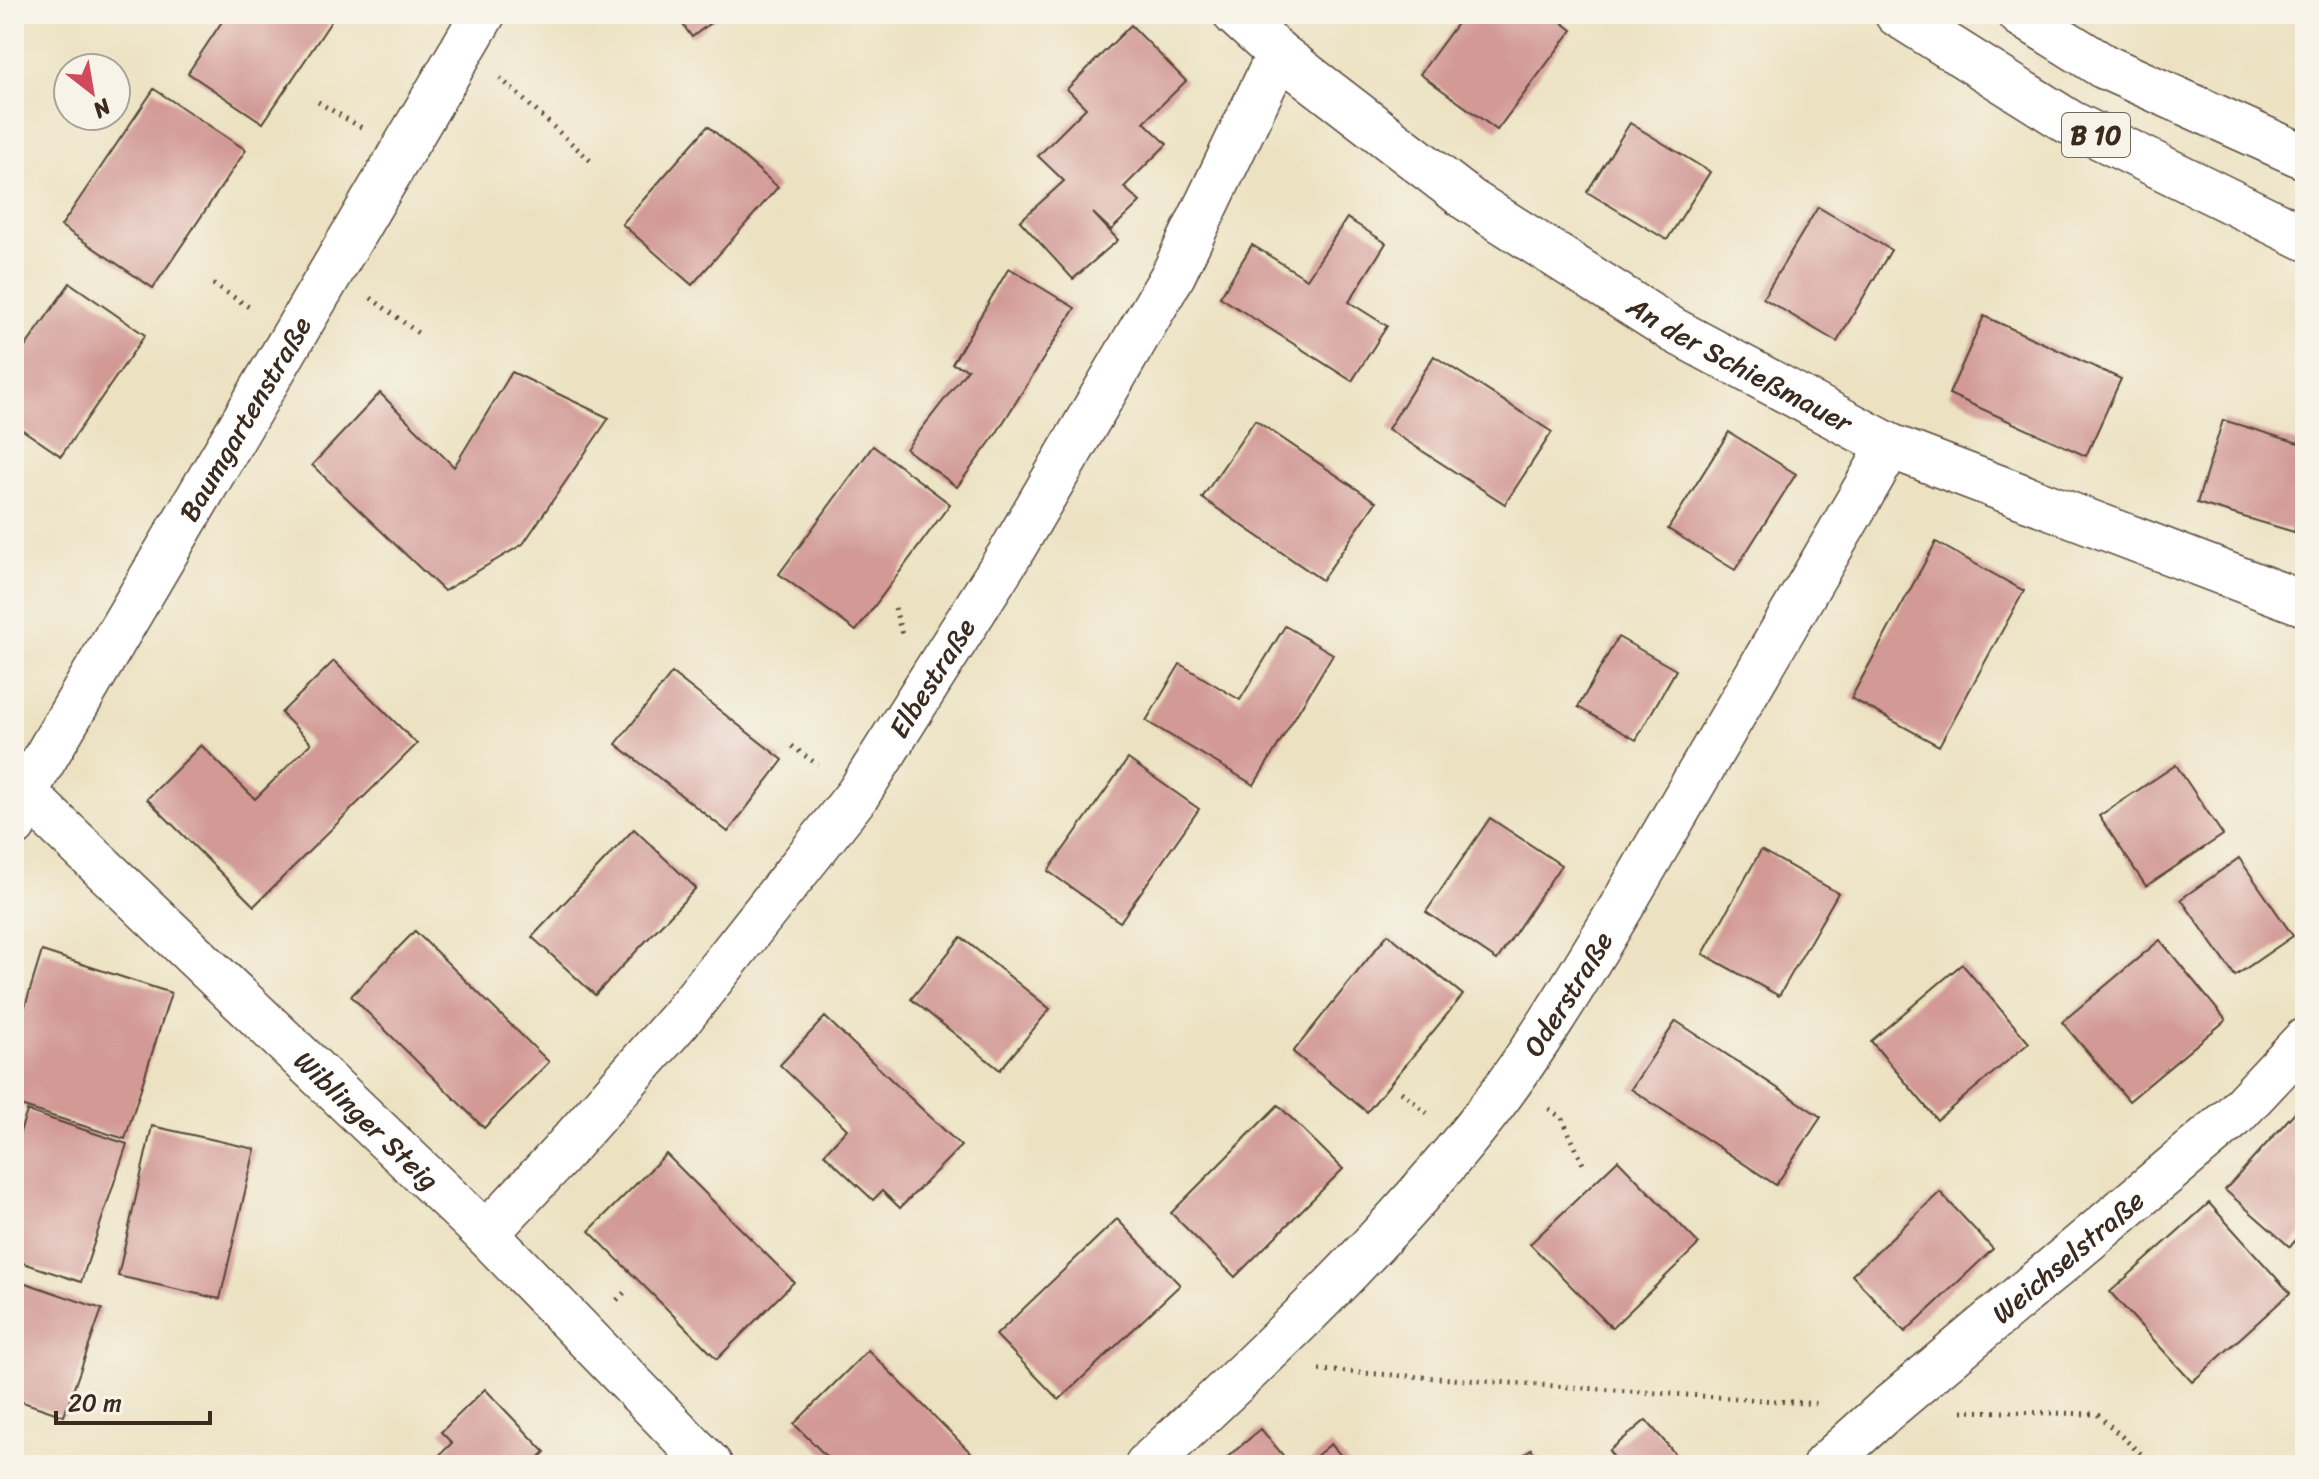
<svg xmlns="http://www.w3.org/2000/svg" width="2319" height="1479" viewBox="0 0 2319 1479" font-family="Sriracha,sans-serif">
	<rect width="100%" height="100%" fill="#f7f3e8"/>
	<filter id="ink" filterUnits="userSpaceOnUse"><feTurbulence type="fractalNoise" baseFrequency=".0125" numOctaves="2"/><feDisplacementMap in="SourceGraphic" scale="16" xChannelSelector="R" yChannelSelector="G"/><feConvolveMatrix kernelMatrix="1 2 1 2 8 2 1 2 1" color-interpolation-filters="sRGB"/></filter>
	<filter id="wash" filterUnits="userSpaceOnUse"><feTurbulence type="fractalNoise" baseFrequency=".006" numOctaves="4" result="noise"/><feDisplacementMap in="SourceGraphic" scale="32" xChannelSelector="R" yChannelSelector="G"/><feGaussianBlur stdDeviation="1.8" result="paint"/><feColorMatrix in="noise" values="0 0 0 0 0 0 0 0 0 0 0 0 0 0 0 0 0 1.4 0 .05"/><feComposite in="paint" operator="in"/></filter>
	<g filter="url(#wash)">
		<rect width="100%" height="100%" fill="#ece2c2"/>
		<g id="blocks">
			<g fill="#d29995">
				<path d="M 227,14 L 336,14 L 263,123 L 188,73 Z"/>
				<path d="M 675,14 L 722,14 L 692,37 Z"/>
				<path d="M 1464,14 L 1511,14 L 1519,20 L 1523,14 L 1551,14 L 1572,30 L 1497,130 L 1420,74 Z"/>
				<path d="M 1131,25 L 1186,81 L 1144,122 L 1167,144 L 1124,187 L 1140,202 L 1111,230 L 1093,213 L 1118,240 L 1073,279 L 1020,221 L 1064,181 L 1038,156 L 1086,108 L 1067,89 Z"/>
				<path d="M 154,89 L 246,150 L 153,288 L 61,226 Z"/>
				<path d="M 1630,123 L 1710,172 L 1667,240 L 1587,192 Z"/>
				<path d="M 708,126 L 778,187 L 692,285 L 622,224 Z"/>
				<path d="M 1818,207 L 1891,250 L 1837,342 L 1763,298 Z"/>
				<path d="M 1347,218 L 1386,243 L 1349,302 L 1387,326 L 1352,381 L 1220,297 L 1252,245 L 1307,279 Z"/>
				<path d="M 1009,268 L 1075,308 L 996,434 L 957,487 L 906,449 L 968,369 L 952,364 Z"/>
				<path d="M 70,283 L 145,335 L 61,456 L 14,424 L 14,363 Z"/>
				<path d="M 1984,316 L 2121,379 L 2086,456 L 1949,394 Z"/>
				<path d="M 1434,356 L 1552,432 L 1505,504 L 1388,429 Z"/>
				<path d="M 512,372 L 609,418 L 523,544 L 444,591 L 312,465 L 380,393 L 454,467 Z"/>
				<path d="M 1255,420 L 1376,502 L 1322,580 L 1202,498 Z"/>
				<path d="M 2223,420 L 2305,445 L 2305,494 L 2294,532 L 2197,503 Z"/>
				<path d="M 1729,432 L 1796,474 L 1735,570 L 1668,529 Z"/>
				<path d="M 873,446 L 950,504 L 856,631 L 779,574 Z"/>
				<path d="M 1936,542 L 2024,591 L 1939,746 L 1851,698 Z"/>
				<path d="M 1285,626 L 1333,654 L 1254,785 L 1146,721 L 1180,664 L 1240,700 Z"/>
				<path d="M 1618,637 L 1676,670 L 1636,740 L 1578,707 Z"/>
				<path d="M 334,661 L 417,744 L 254,906 L 147,799 L 201,745 L 255,799 L 311,743 L 281,713 Z"/>
				<path d="M 672,673 L 783,760 L 728,832 L 616,744 Z"/>
				<path d="M 1128,759 L 1199,809 L 1120,922 L 1048,871 Z"/>
				<path d="M 2176,765 L 2223,835 L 2146,886 L 2099,816 Z"/>
				<path d="M 1490,818 L 1561,865 L 1497,960 L 1426,912 Z"/>
				<path d="M 634,829 L 696,888 L 595,995 L 532,937 Z"/>
				<path d="M 1761,850 L 1838,893 L 1779,996 L 1703,954 Z"/>
				<path d="M 2239,858 L 2293,936 L 2235,976 L 2181,899 Z"/>
				<path d="M 415,931 L 549,1062 L 484,1128 L 351,996 Z"/>
				<path d="M 1388,934 L 1463,995 L 1367,1112 L 1293,1052 Z"/>
				<path d="M 961,937 L 1050,1009 L 1000,1070 L 911,999 Z"/>
				<path d="M 2160,940 L 2226,1020 L 2129,1101 L 2062,1022 Z"/>
				<path d="M 42,951 L 171,993 L 125,1139 L 14,1104 L 14,1042 Z"/>
				<path d="M 1962,964 L 2029,1043 L 1937,1120 L 1871,1041 Z"/>
				<path d="M 825,1017 L 961,1146 L 900,1208 L 882,1191 L 873,1200 L 824,1154 L 847,1129 L 780,1065 Z"/>
				<path d="M 1676,1021 L 1821,1117 L 1776,1185 L 1631,1089 Z"/>
				<path d="M 1278,1105 L 1343,1169 L 1235,1277 L 1171,1213 Z"/>
				<path d="M 27,1111 L 127,1144 L 81,1282 L 14,1260 L 14,1150 Z"/>
				<path d="M 2295,1112 L 2305,1121 L 2305,1229 L 2290,1247 L 2225,1190 Z"/>
				<path d="M 152,1126 L 255,1149 L 220,1299 L 118,1276 Z"/>
				<path d="M 666,1154 L 794,1282 L 717,1359 L 589,1231 Z"/>
				<path d="M 1618,1160 L 1699,1244 L 1612,1328 L 1530,1244 Z"/>
				<path d="M 1940,1192 L 1993,1249 L 1905,1332 L 1852,1275 Z"/>
				<path d="M 2209,1203 L 2290,1293 L 2192,1382 L 2110,1292 Z"/>
				<path d="M 1117,1219 L 1180,1285 L 1059,1400 L 996,1335 Z"/>
				<path d="M 14,1279 L 102,1309 L 64,1416 L 14,1399 Z"/>
				<path d="M 868,1350 L 983,1465 L 835,1465 L 794,1424 Z"/>
				<path d="M 485,1389 L 545,1452 L 531,1465 L 429,1465 L 452,1443 L 441,1432 Z"/>
				<path d="M 1646,1420 L 1671,1449 L 1683,1465 L 1620,1465 L 1609,1451 Z"/>
				<path d="M 1261,1429 L 1291,1465 L 1218,1465 Z"/>
				<path d="M 1331,1444 L 1349,1465 L 1305,1465 Z"/>
				<path d="M 1531,1449 L 1544,1465 L 1512,1465 Z"/>
			</g>
		</g>
	</g>
	<g filter="url(#ink)">
		<use href="#blocks" fill-opacity="0" stroke="#564637" stroke-width="2"/>
		<g fill="none" stroke-linecap="round" stroke-linejoin="round">
			<g stroke="#564637" stroke-width="47">
				<g id="minor">
					<path id="s1" d="M 1235,14 L 1279,54 L 1469,200 L 1673,330 L 1890,446 L 2305,604"/>
					<path id="s2" d="M 14,783 L 486,1234 L 710,1465"/>
					<path id="s3" d="M 14,825 L 25,792 L 483,14"/>
					<path id="s4" d="M 486,1234 L 559,1156 L 680,1019 L 858,794 L 1010,554 L 1173,275 L 1279,54"/>
					<path id="s5" d="M 1147,1465 C 1268,1353 1388,1240 1489,1110 C 1538,1046 1580,975 1622,906 L 1890,446"/>
					<path id="s6" d="M 1825,1465 L 1887,1409 L 2233,1117 L 2305,1040"/>
				</g>
			</g>
			<g stroke="#564637" stroke-width="47">
				<g id="highway">
					<path d="M 1897,14 L 2069,122 L 2305,238"/>
					<path d="M 2020,14 L 2103,66 L 2305,157"/>
				</g>
			</g>
			<g stroke="#564637" stroke-width="5" stroke-dasharray="2 6" stroke-linecap="butt">
				<path d="M 500,78 L 594,164"/>
				<path d="M 318,102 L 362,128"/>
				<path d="M 213,284 L 252,309"/>
				<path d="M 371,298 L 418,333"/>
				<path d="M 895,608 L 902,635"/>
				<path d="M 792,746 L 818,765"/>
				<path d="M 1401,1092 L 1427,1113"/>
				<path d="M 1549,1109 L 1562,1118 L 1583,1164"/>
				<path d="M 617,1300 L 628,1289"/>
				<path d="M 1319,1370 L 1820,1404"/>
				<path d="M 1962,1411 L 2097,1414 L 2153,1465"/>
				<path d="M 2298,1465 L 2305,1457"/>
			</g>
			<use href="#minor" stroke="#fff" stroke-width="44"/>
			<use href="#highway" stroke="#fff" stroke-width="44"/>
		</g>
	</g>
	<g text-anchor="middle" stroke-width="8" stroke-linejoin="round" paint-order="stroke">
		<rect fill="#f7f3e8" stroke="#73665b" stroke-width="2" x="2062" y="113" width="68" height="44" rx="6"/>
		<g font-size="26" font-weight="bold" fill="#3b2a1e">
			<text x="2096" y="144">B 10</text>
		</g>
		<g font-size="28" fill="#3b2a1e" stroke="#f7f3e8">
			<text dy="10" stroke="none"><textPath href="#s1" startOffset="616">An der Schießmauer</textPath></text>
			<text dy="10" stroke="none"><textPath href="#s3" startOffset="468">Baumgartenstraße</textPath></text>
			<text dy="10" stroke="none"><textPath href="#s4" startOffset="714">Elbestraße</textPath></text>
			<text dy="10" stroke="none"><textPath href="#s5" startOffset="634">Oderstraße</textPath></text>
			<text dy="10" stroke="none"><textPath href="#s2" startOffset="488">Wiblinger Steig</textPath></text>
			<text dy="10" stroke="none"><textPath href="#s6" startOffset="320">Weichselstraße</textPath></text>
		</g>
	</g>
	<rect width="2319" height="1479" fill="none" stroke="#f7f3e8" stroke-width="48"/>
	<g transform="translate(92 92) rotate(149)"><circle r="38" fill="#f7f3e8" stroke="#aca397" stroke-width="2"/>
	<path d="M0-6L14 30L0 20L-14 30Z" fill="#d1495b"/>
	<text y="-12" font-size="22" font-weight="bold" text-anchor="middle" fill="#3b2a1e">N</text>
	</g>
	<path d="M56 1411v12h154v-12" fill="none" stroke="#3b2a1e" stroke-width="4"/>
	<text x="68" y="1411" font-size="24" fill="#3b2a1e" stroke="#f7f3e8" stroke-width="6" paint-order="stroke">20 m</text>
</svg>
